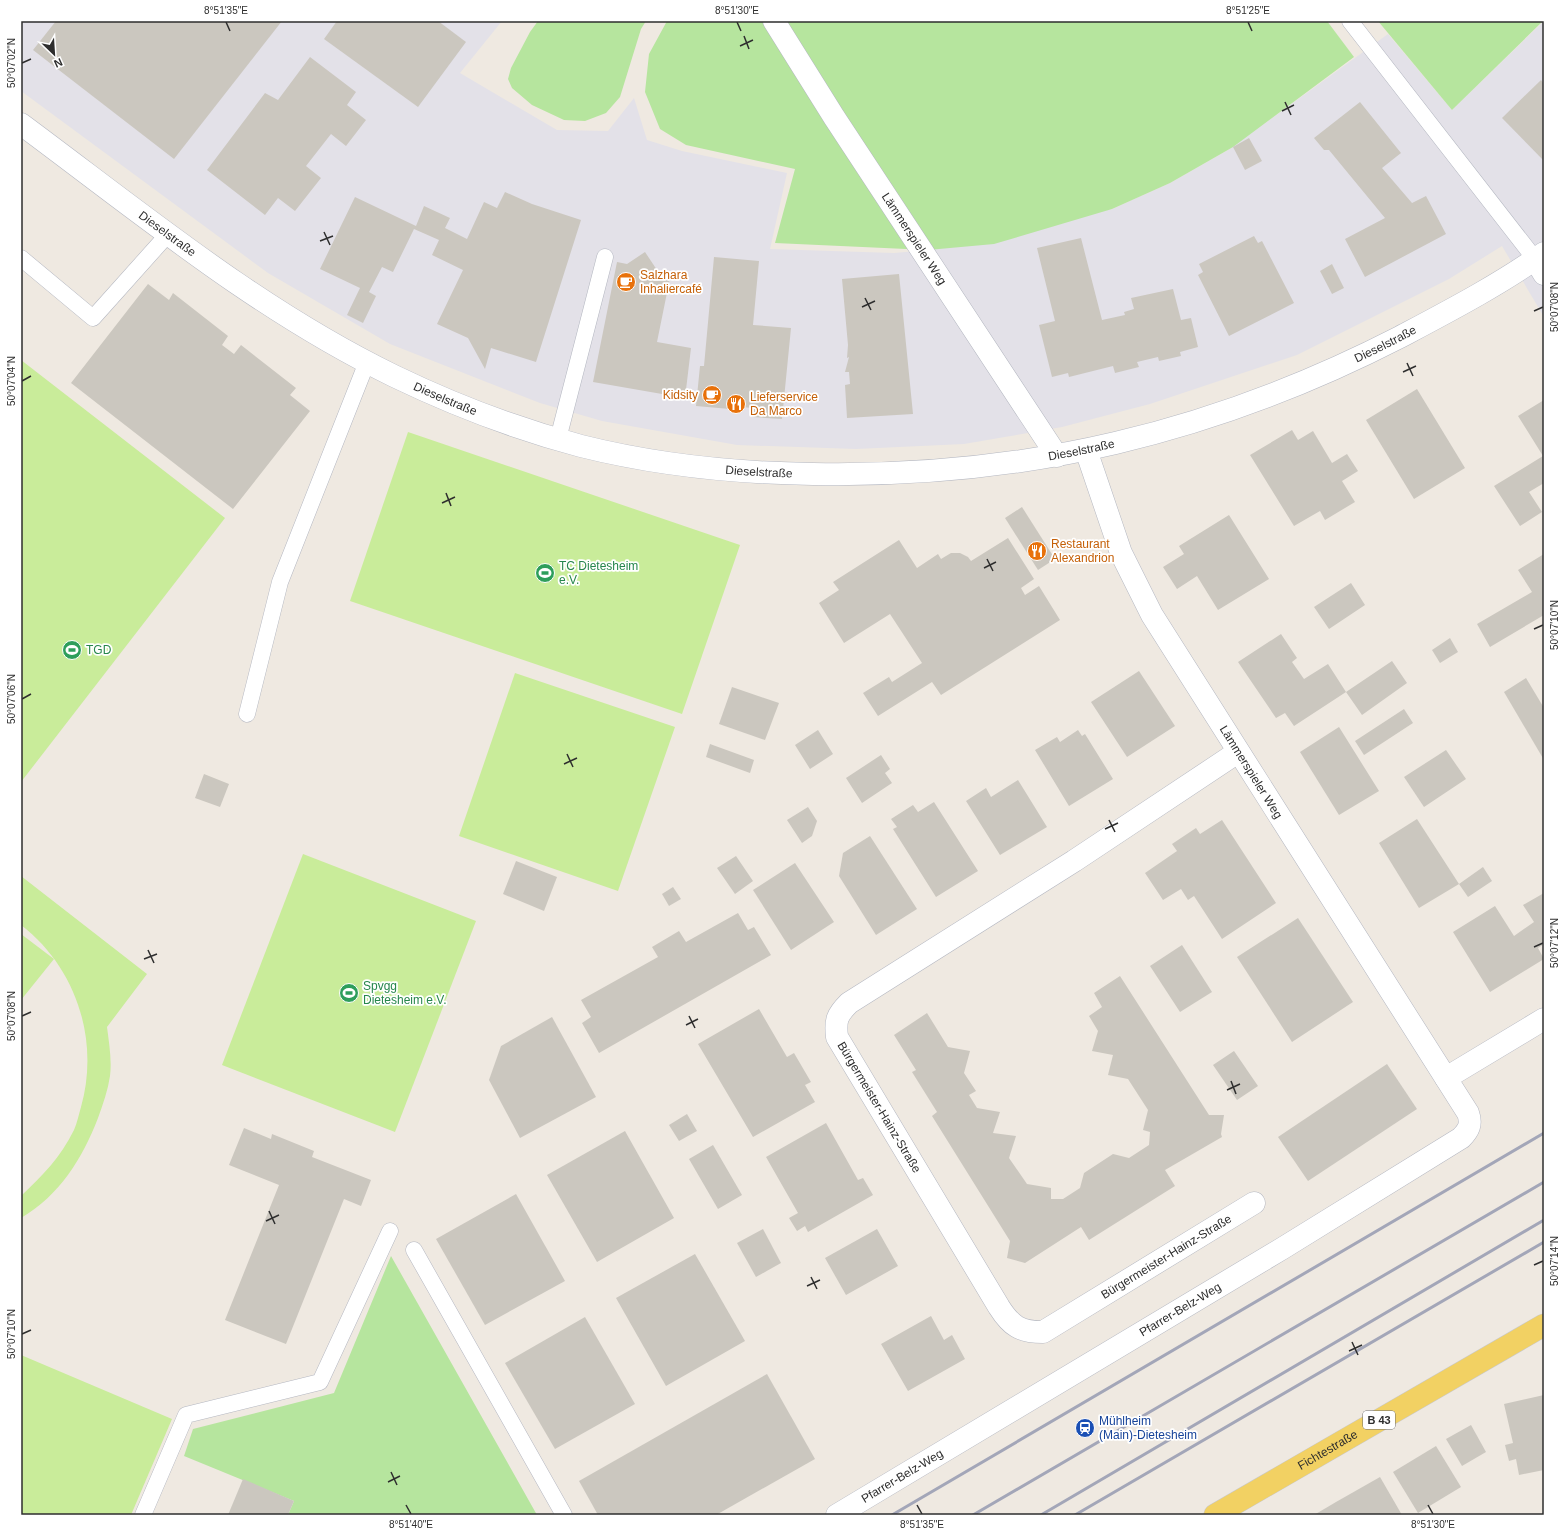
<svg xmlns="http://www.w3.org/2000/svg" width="1565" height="1536" viewBox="0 0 1565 1536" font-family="Arial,sans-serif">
	<rect width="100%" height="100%" fill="#efe9e1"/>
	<path fill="#e3e1e8" d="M 21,21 L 502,21 L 460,73 L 557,130 L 608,131 L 634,98 L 647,140 L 682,151 L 787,173 L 770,249 L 894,253 L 928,250 L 1112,209 L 1170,183 L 1228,150 L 1388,34 L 1452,110 L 1544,21 L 1544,317 L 1502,246 L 1449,279 L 1297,355 L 1150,404 L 1062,427 L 964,444 L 856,449 L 737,445 L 602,421 L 540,403 L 390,344 L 268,273 L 21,91 Z"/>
	<g fill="#b6e59e">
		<path d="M 538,21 L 646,21 L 641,29 L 620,97 L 606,113 L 585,121 L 564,120 L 532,105 L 512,88 L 508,79 L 511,68 L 530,32 Z"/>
		<path d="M 667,21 L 1327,21 L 1354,57 L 1233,147 L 1170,183 L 1112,209 L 994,244 L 928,250 L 775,243 L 795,169 L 686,145 L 660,129 L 645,92 L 649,54 Z"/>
		<path d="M 1378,21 L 1543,21 L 1452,110 Z"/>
		<path d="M 391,1256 L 537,1515 L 288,1515 L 294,1501 L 184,1456 L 193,1429 L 334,1393 Z"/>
	</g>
	<g fill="#c9ec9a">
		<path d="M 21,360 L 225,518 L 21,782 Z"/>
		<path d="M 408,432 L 740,545 L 682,714 L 350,601 Z"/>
		<path d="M 515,673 L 675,727 L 618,891 L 459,836 Z"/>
		<path d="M 303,854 L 476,921 L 395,1132 L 222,1065 Z"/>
		<path d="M 21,876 L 147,974 L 107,1027 C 109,1043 112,1060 110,1076 C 108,1090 103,1104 98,1118 C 82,1159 60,1195 21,1218 L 21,1196 C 43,1175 60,1158 74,1130 C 77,1123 79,1114 81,1107 C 100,1040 76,967 21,925 Z"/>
		<path d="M 21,934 L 54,959 L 21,1000 Z"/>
		<path d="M 21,1355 L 172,1419 L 131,1515 L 21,1515 Z"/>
	</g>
	<g fill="#cbc7bf">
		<path d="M 56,21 L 282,21 L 174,159 L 33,50 Z"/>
		<path d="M 337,21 L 438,21 L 466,42 L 418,107 L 324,39 Z"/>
		<path d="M 310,57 L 356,92 L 347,105 L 366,120 L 346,146 L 331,134 L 306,166 L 321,178 L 295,211 L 278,198 L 265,215 L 207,170 L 265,93 L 278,100 Z"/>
		<path d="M 1541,80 L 1544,84 L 1544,161 L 1502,118 Z"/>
		<path d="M 1360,102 L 1401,153 L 1382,168 L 1412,203 L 1426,196 L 1446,234 L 1365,277 L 1345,239 L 1385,218 L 1329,150 L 1324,150 L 1314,138 Z"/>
		<path d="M 1249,138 L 1262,161 L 1245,170 L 1233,147 Z"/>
		<path d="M 505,192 L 532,204 L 581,220 L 536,362 L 491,348 L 485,369 L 468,338 L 437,324 L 463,270 L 432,255 L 439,240 L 414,229 L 393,272 L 382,267 L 369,292 L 376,296 L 363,323 L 347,315 L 360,288 L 320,269 L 355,197 L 416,226 L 424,206 L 450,218 L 445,228 L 467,239 L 484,202 L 497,208 Z"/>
		<path d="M 1254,236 L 1258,243 L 1262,241 L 1294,303 L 1229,336 L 1198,275 L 1203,272 L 1199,264 Z"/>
		<path d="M 1081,238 L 1102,320 L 1125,315 L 1124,312 L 1134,309 L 1131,298 L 1173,289 L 1181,320 L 1191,318 L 1198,347 L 1180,352 L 1181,356 L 1159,361 L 1158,357 L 1137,362 L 1139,367 L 1115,373 L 1113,366 L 1069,377 L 1068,373 L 1052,377 L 1039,325 L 1055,321 L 1037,248 Z"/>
		<path d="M 645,252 L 657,270 L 671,273 L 657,342 L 691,348 L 685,398 L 593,382 L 617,262 L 627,264 Z"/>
		<path d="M 714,257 L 759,261 L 753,325 L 791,328 L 782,419 L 752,417 L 753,408 L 741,407 L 741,410 L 696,406 L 700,366 L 704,366 Z"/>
		<path d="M 1332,264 L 1344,288 L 1332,294 L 1320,271 Z"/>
		<path d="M 899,274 L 913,414 L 847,418 L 845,385 L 850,384 L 849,372 L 845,372 L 849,357 L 847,358 L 848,345 L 842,279 Z"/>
		<path d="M 148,284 L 169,300 L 173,293 L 228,336 L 222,345 L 234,354 L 241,345 L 296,388 L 290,395 L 310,411 L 233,509 L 71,383 Z"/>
		<path d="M 1417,389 L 1465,468 L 1414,499 L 1366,420 Z"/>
		<path d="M 1544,400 L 1544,483 L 1529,492 L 1542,512 L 1520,526 L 1494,486 L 1543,456 L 1518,416 Z"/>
		<path d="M 1292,430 L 1298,440 L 1313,431 L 1332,463 L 1347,454 L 1358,471 L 1342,481 L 1355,502 L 1325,520 L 1320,511 L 1294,526 L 1250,455 Z"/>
		<path d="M 1022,507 L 1055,559 L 1038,570 L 1005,518 Z"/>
		<path d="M 1229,515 L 1269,579 L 1218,610 L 1197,576 L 1177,589 L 1163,567 L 1184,554 L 1179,546 Z"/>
		<path d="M 1008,538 L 1034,579 L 1021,588 L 1025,595 L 1039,586 L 1060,620 L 941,695 L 932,682 L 878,716 L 863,693 L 889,677 L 892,682 L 922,663 L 890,614 L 844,643 L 819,603 L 839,590 L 833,582 L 899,540 L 917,568 L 938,554 L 941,559 L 951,553 L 960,553 L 968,557 L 971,561 Z"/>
		<path d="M 1544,554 L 1544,615 L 1490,647 L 1477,624 L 1532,592 L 1518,570 Z"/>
		<path d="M 1351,583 L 1365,605 L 1329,629 L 1314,607 Z"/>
		<path d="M 1281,634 L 1297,658 L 1292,662 L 1304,679 L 1328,664 L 1346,692 L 1392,661 L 1407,683 L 1362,715 L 1346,692 L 1294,726 L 1285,713 L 1276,718 L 1238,662 Z"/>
		<path d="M 1450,638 L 1458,652 L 1440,663 L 1432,650 Z"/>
		<path d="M 1139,671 L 1175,726 L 1127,757 L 1091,702 Z"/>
		<path d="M 1526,678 L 1544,708 L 1544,760 L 1504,692 Z"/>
		<path d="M 732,687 L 779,703 L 765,740 L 719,724 Z"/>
		<path d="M 1404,709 L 1413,723 L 1364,755 L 1355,741 Z"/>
		<path d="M 1339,727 L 1379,791 L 1339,815 L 1300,752 Z"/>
		<path d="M 818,730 L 833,754 L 810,769 L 795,745 Z"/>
		<path d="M 1078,730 L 1082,736 L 1085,734 L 1113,779 L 1069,806 L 1035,750 L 1057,737 L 1060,742 Z"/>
		<path d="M 710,744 L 754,760 L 750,773 L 706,757 Z"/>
		<path d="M 1446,750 L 1466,779 L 1424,807 L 1404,777 Z"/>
		<path d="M 881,755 L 890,769 L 885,773 L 892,783 L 862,803 L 846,778 Z"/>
		<path d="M 204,774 L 229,784 L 220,807 L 195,798 Z"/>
		<path d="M 1018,780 L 1047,827 L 1000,855 L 966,801 L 986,788 L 991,797 Z"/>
		<path d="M 934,802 L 978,871 L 936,897 L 893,829 L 897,827 L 891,819 L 913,805 L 918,812 Z"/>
		<path d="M 808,807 L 817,821 L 812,836 L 802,843 L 787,820 Z"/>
		<path d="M 1417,819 L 1459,884 L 1419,908 L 1379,843 Z"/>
		<path d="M 1222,820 L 1276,903 L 1222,939 L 1194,896 L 1188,900 L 1181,889 L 1163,900 L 1145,873 L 1177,851 L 1172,844 L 1196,828 L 1200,834 Z"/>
		<path d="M 870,836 L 917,909 L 876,935 L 839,876 L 843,853 Z"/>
		<path d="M 736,856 L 753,881 L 735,894 L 717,868 Z"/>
		<path d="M 516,861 L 557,877 L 544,911 L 503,894 Z"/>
		<path d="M 795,863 L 834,922 L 791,950 L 753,890 Z"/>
		<path d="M 1483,867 L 1492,881 L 1468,897 L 1459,884 Z"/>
		<path d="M 673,887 L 681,899 L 669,906 L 662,894 Z"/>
		<path d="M 1544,893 L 1544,944 L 1538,948 L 1544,959 L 1490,992 L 1453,932 L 1495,906 L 1514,936 L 1534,922 L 1523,905 Z"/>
		<path d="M 738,913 L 748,930 L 754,927 L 771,955 L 599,1053 L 582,1023 L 591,1017 L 581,1000 L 658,957 L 652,947 L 679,931 L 686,942 Z"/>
		<path d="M 1298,918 L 1353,1002 L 1292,1042 L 1237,957 Z"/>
		<path d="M 1182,945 L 1212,992 L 1180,1012 L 1150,966 Z"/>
		<path d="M 1120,976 L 1209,1115 L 1224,1115 L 1221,1134 L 1222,1137 L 1165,1170 L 1175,1186 L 1089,1240 L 1081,1227 L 1025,1263 L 1007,1258 L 1010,1241 L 932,1116 L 937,1112 L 912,1072 L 916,1070 L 894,1035 L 927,1013 L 948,1047 L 970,1051 L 964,1073 L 976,1091 L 969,1095 L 977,1108 L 1000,1112 L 993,1133 L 1016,1136 L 1009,1158 L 1027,1184 L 1051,1188 L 1051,1199 L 1063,1199 L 1080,1188 L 1084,1173 L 1113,1154 L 1129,1158 L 1149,1145 L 1150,1132 L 1143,1130 L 1148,1110 L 1128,1079 L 1108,1075 L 1113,1055 L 1092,1051 L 1098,1031 L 1089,1016 L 1102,1007 L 1094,993 Z"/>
		<path d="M 759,1009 L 787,1057 L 794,1053 L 811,1082 L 805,1085 L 815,1102 L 753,1137 L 698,1044 Z"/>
		<path d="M 552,1017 L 596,1097 L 520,1138 L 489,1080 L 501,1046 Z"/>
		<path d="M 1234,1051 L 1258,1086 L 1237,1100 L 1213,1065 Z"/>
		<path d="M 1387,1064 L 1417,1109 L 1308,1181 L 1278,1137 Z"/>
		<path d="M 687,1114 L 697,1131 L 679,1141 L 669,1125 Z"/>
		<path d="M 826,1123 L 858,1180 L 863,1178 L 873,1195 L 808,1232 L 805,1226 L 797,1231 L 789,1218 L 798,1213 L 766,1157 Z"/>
		<path d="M 244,1128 L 271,1139 L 272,1134 L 314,1151 L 312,1157 L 371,1180 L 361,1206 L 344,1199 L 286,1344 L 225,1320 L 279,1185 L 229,1165 Z"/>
		<path d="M 625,1131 L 674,1218 L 597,1262 L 547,1175 Z"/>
		<path d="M 713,1145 L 742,1195 L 718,1209 L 689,1159 Z"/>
		<path d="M 516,1194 L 565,1281 L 485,1325 L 436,1239 Z"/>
		<path d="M 763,1229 L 781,1263 L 756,1277 L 737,1243 Z"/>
		<path d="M 877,1229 L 898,1266 L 846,1295 L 825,1258 Z"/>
		<path d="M 695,1254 L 745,1341 L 666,1386 L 616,1298 Z"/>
		<path d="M 931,1316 L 944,1340 L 952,1335 L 965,1359 L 908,1391 L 881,1344 Z"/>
		<path d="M 585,1317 L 635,1404 L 555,1449 L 505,1363 Z"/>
		<path d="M 767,1374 L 815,1459 L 716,1515 L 598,1515 L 579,1481 Z"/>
		<path d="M 1544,1395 L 1544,1470 L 1519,1475 L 1516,1459 L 1509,1461 L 1505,1445 L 1513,1443 L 1504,1404 Z"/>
		<path d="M 1471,1425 L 1486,1452 L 1462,1466 L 1446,1439 Z"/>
		<path d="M 1436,1446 L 1461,1487 L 1418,1513 L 1393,1472 Z"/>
		<path d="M 1380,1477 L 1402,1515 L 1314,1515 L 1336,1502 Z"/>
		<path d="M 243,1479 L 294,1501 L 288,1515 L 228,1515 Z"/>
	</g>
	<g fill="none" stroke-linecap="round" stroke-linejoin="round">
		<g stroke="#b4b7c1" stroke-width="17">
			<g id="service">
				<path d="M 1350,21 L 1535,259"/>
				<path d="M 21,258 L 93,318 L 169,233"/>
				<path d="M 558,439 L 605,257"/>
				<path d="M 247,714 L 280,582 L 367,362"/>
				<path d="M 414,1250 L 564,1515"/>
				<path d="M 143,1515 L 186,1415 L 320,1382 L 390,1231"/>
			</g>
		</g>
		<g stroke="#b4b7c1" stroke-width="23">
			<g id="minor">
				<path id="s1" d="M 774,21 L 834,117 L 1057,456"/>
				<path d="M 1535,259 L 1544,274"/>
				<path id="s2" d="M 1238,752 L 1074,861 L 849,1003 C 837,1015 835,1020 837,1037 L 999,1307 C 1011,1326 1020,1332 1043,1332 L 1254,1203"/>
				<path d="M 1446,1078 L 1544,1019"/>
				<path id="s3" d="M 837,1515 L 1283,1248 L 1461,1138 C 1469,1130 1472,1124 1468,1113 L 1152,615 L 1121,553 L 1086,450"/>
			</g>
		</g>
		<g stroke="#b4b7c1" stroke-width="23">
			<g id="tertiary">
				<path id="s4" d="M 21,124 C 141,213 258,310 394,376 C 454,405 517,429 581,446 C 657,465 735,473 813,474 C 1024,478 1213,433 1400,337 C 1449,311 1499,285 1544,253"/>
			</g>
		</g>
		<g stroke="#c9c9c9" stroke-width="23">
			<g id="primary">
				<path id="s5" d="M 1215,1515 L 1544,1325"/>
			</g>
		</g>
		<use href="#service" stroke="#fff" stroke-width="16"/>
		<use href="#minor" stroke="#fff" stroke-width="22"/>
		<use href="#tertiary" stroke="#fff" stroke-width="22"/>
		<use href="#primary" stroke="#f2d163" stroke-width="22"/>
		<g stroke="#a3a6b8" stroke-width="3">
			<path d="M 892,1515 L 1544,1133"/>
			<path d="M 973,1515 L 1544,1182"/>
			<path d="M 1041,1515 L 1544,1220"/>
			<path d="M 1075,1515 L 1544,1242"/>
		</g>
	</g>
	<path fill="none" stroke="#2e2e2e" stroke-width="1.5" d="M 226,22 L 230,31M 737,22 L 741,31M 1248,22 L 1252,31M 744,36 L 749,49M 740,46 L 753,40M 22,63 L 31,59M 1285,102 L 1291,115M 1282,111 L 1294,105M 324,232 L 330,245M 320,241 L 333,236M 865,298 L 871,310M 862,307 L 875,301M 1534,311 L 1543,307M 1407,363 L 1413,376M 1403,372 L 1416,366M 22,381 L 31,376M 446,493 L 451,506M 442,503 L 455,497M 987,559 L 993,571M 984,568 L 996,562M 1534,629 L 1543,625M 22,699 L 31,694M 567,754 L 573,767M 564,764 L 577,758M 1109,820 L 1115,832M 1105,829 L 1118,823M 1534,947 L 1543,943M 148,950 L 154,963M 144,959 L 157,954M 22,1016 L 31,1012M 689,1016 L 695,1028M 686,1025 L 698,1019M 1231,1081 L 1236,1094M 1227,1090 L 1240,1084M 269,1211 L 275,1224M 266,1221 L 279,1215M 1534,1265 L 1543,1261M 811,1277 L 817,1289M 807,1286 L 820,1280M 22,1334 L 31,1330M 1352,1342 L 1358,1355M 1349,1351 L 1362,1345M 391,1472 L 397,1485M 388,1482 L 400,1476M 406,1505 L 411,1514M 917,1505 L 922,1514M 1428,1505 L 1433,1514"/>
	<defs>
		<g id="cafe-disc" transform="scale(1)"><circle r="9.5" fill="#e8710a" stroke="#fff"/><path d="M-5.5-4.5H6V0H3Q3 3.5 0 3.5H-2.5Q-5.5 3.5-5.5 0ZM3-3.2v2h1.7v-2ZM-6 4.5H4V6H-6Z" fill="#fff"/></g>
		<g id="restaurant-disc" transform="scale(1)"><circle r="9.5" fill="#e8710a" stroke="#fff"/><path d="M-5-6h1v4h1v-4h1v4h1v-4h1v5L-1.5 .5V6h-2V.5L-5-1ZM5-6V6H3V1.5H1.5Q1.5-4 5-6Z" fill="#fff"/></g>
		<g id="stadium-disc" transform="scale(1)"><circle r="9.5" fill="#2e9e5b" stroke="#fff"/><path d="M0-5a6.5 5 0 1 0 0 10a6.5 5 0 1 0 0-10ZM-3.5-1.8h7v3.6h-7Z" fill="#fff"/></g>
		<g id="station-disc" transform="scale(1)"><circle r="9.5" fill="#1a4fb4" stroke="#fff"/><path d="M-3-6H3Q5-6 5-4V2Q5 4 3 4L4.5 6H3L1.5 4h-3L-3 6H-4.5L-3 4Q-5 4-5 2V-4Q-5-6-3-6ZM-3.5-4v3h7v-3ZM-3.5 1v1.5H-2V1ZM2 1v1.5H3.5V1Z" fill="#fff"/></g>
	</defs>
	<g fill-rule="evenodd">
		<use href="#cafe-disc" x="626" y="282"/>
		<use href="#cafe-disc" x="712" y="395"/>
		<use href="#restaurant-disc" x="736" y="404"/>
		<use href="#restaurant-disc" x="1037" y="551"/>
		<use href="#stadium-disc" x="545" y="573"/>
		<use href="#stadium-disc" x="72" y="650"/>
		<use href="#stadium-disc" x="349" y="993"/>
		<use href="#station-disc" x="1085" y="1428"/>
	</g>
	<g text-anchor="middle" stroke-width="3.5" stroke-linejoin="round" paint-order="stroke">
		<rect fill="#fff" stroke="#6d6d6d" stroke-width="1" x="1363" y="1411" width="32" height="18" rx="3"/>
		<g font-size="11" font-weight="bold" fill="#2e2e2e">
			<text x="1379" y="1424">B 43</text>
		</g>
		<g font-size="12" fill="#2e2e2e" stroke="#fff">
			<text dy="4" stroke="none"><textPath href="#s4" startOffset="183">Dieselstraße</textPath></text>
			<text dy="4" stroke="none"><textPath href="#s1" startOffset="259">Lämmerspieler Weg</textPath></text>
			<text dy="4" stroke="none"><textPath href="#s4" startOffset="1478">Dieselstraße</textPath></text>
			<text dy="4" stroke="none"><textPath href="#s4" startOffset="507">Dieselstraße</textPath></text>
			<text dy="4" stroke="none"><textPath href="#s4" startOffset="1155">Dieselstraße</textPath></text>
			<text dy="4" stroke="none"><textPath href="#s4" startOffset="831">Dieselstraße</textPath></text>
			<text transform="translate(1251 772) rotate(58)" y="4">Lämmerspieler Weg</text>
			<text dy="4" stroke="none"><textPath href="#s2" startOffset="583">Bürgermeister-Hainz-Straße</textPath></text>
			<text dy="4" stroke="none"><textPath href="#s2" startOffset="1014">Bürgermeister-Hainz-Straße</textPath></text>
			<text dy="4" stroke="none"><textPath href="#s3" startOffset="400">Pfarrer-Belz-Weg</textPath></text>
			<text dy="4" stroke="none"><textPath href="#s5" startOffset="130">Fichtestraße</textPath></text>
			<text dy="4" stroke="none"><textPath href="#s3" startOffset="76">Pfarrer-Belz-Weg</textPath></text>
		</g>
		<g font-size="12" fill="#c56008" stroke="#fff" text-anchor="start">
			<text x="640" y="279">Salzhara<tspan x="640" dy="14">Inhaliercafé</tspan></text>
			<text x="698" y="399" text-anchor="end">Kidsity</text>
			<text x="750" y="401">Lieferservice<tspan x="750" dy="14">Da Marco</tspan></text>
			<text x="1051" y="548">Restaurant<tspan x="1051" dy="14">Alexandrion</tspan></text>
		</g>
		<g font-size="12" fill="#27864d" stroke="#fff" text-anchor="start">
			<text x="559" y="570">TC Dietesheim<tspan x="559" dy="14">e.V.</tspan></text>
			<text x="86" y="654">TGD</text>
			<text x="363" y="990">Spvgg<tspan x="363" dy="14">Dietesheim e.V.</tspan></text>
		</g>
		<g font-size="12" fill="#164399" stroke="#fff" text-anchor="start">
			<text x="1099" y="1425">Mühlheim<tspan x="1099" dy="14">(Main)-Dietesheim</tspan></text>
		</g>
	</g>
	<rect width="1565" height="1536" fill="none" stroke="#ffffff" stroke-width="44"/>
	<g transform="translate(54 54) rotate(155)" stroke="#ffffff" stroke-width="3" paint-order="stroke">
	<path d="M0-3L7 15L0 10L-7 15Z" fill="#2e2e2e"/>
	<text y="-6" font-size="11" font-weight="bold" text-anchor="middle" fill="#2e2e2e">N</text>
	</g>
	<rect x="22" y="22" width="1521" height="1492" fill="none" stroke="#2e2e2e" stroke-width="1.5"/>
	<g font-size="10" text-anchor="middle" fill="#2e2e2e">
		<text x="226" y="14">8°51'35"E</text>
		<text x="737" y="14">8°51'30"E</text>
		<text x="1248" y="14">8°51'25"E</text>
		<text transform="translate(11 63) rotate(-90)" y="4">50°07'02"N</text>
		<text transform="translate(1554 307) rotate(-90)" y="4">50°07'08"N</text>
		<text transform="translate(11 381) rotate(-90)" y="4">50°07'04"N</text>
		<text transform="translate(1554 625) rotate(-90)" y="4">50°07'10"N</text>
		<text transform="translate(11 699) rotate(-90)" y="4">50°07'06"N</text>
		<text transform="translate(1554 943) rotate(-90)" y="4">50°07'12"N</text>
		<text transform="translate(11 1016) rotate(-90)" y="4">50°07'08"N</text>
		<text transform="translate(1554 1261) rotate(-90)" y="4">50°07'14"N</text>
		<text transform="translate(11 1334) rotate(-90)" y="4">50°07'10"N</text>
		<text x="411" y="1528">8°51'40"E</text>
		<text x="922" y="1528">8°51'35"E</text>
		<text x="1433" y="1528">8°51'30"E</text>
	</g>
</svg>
